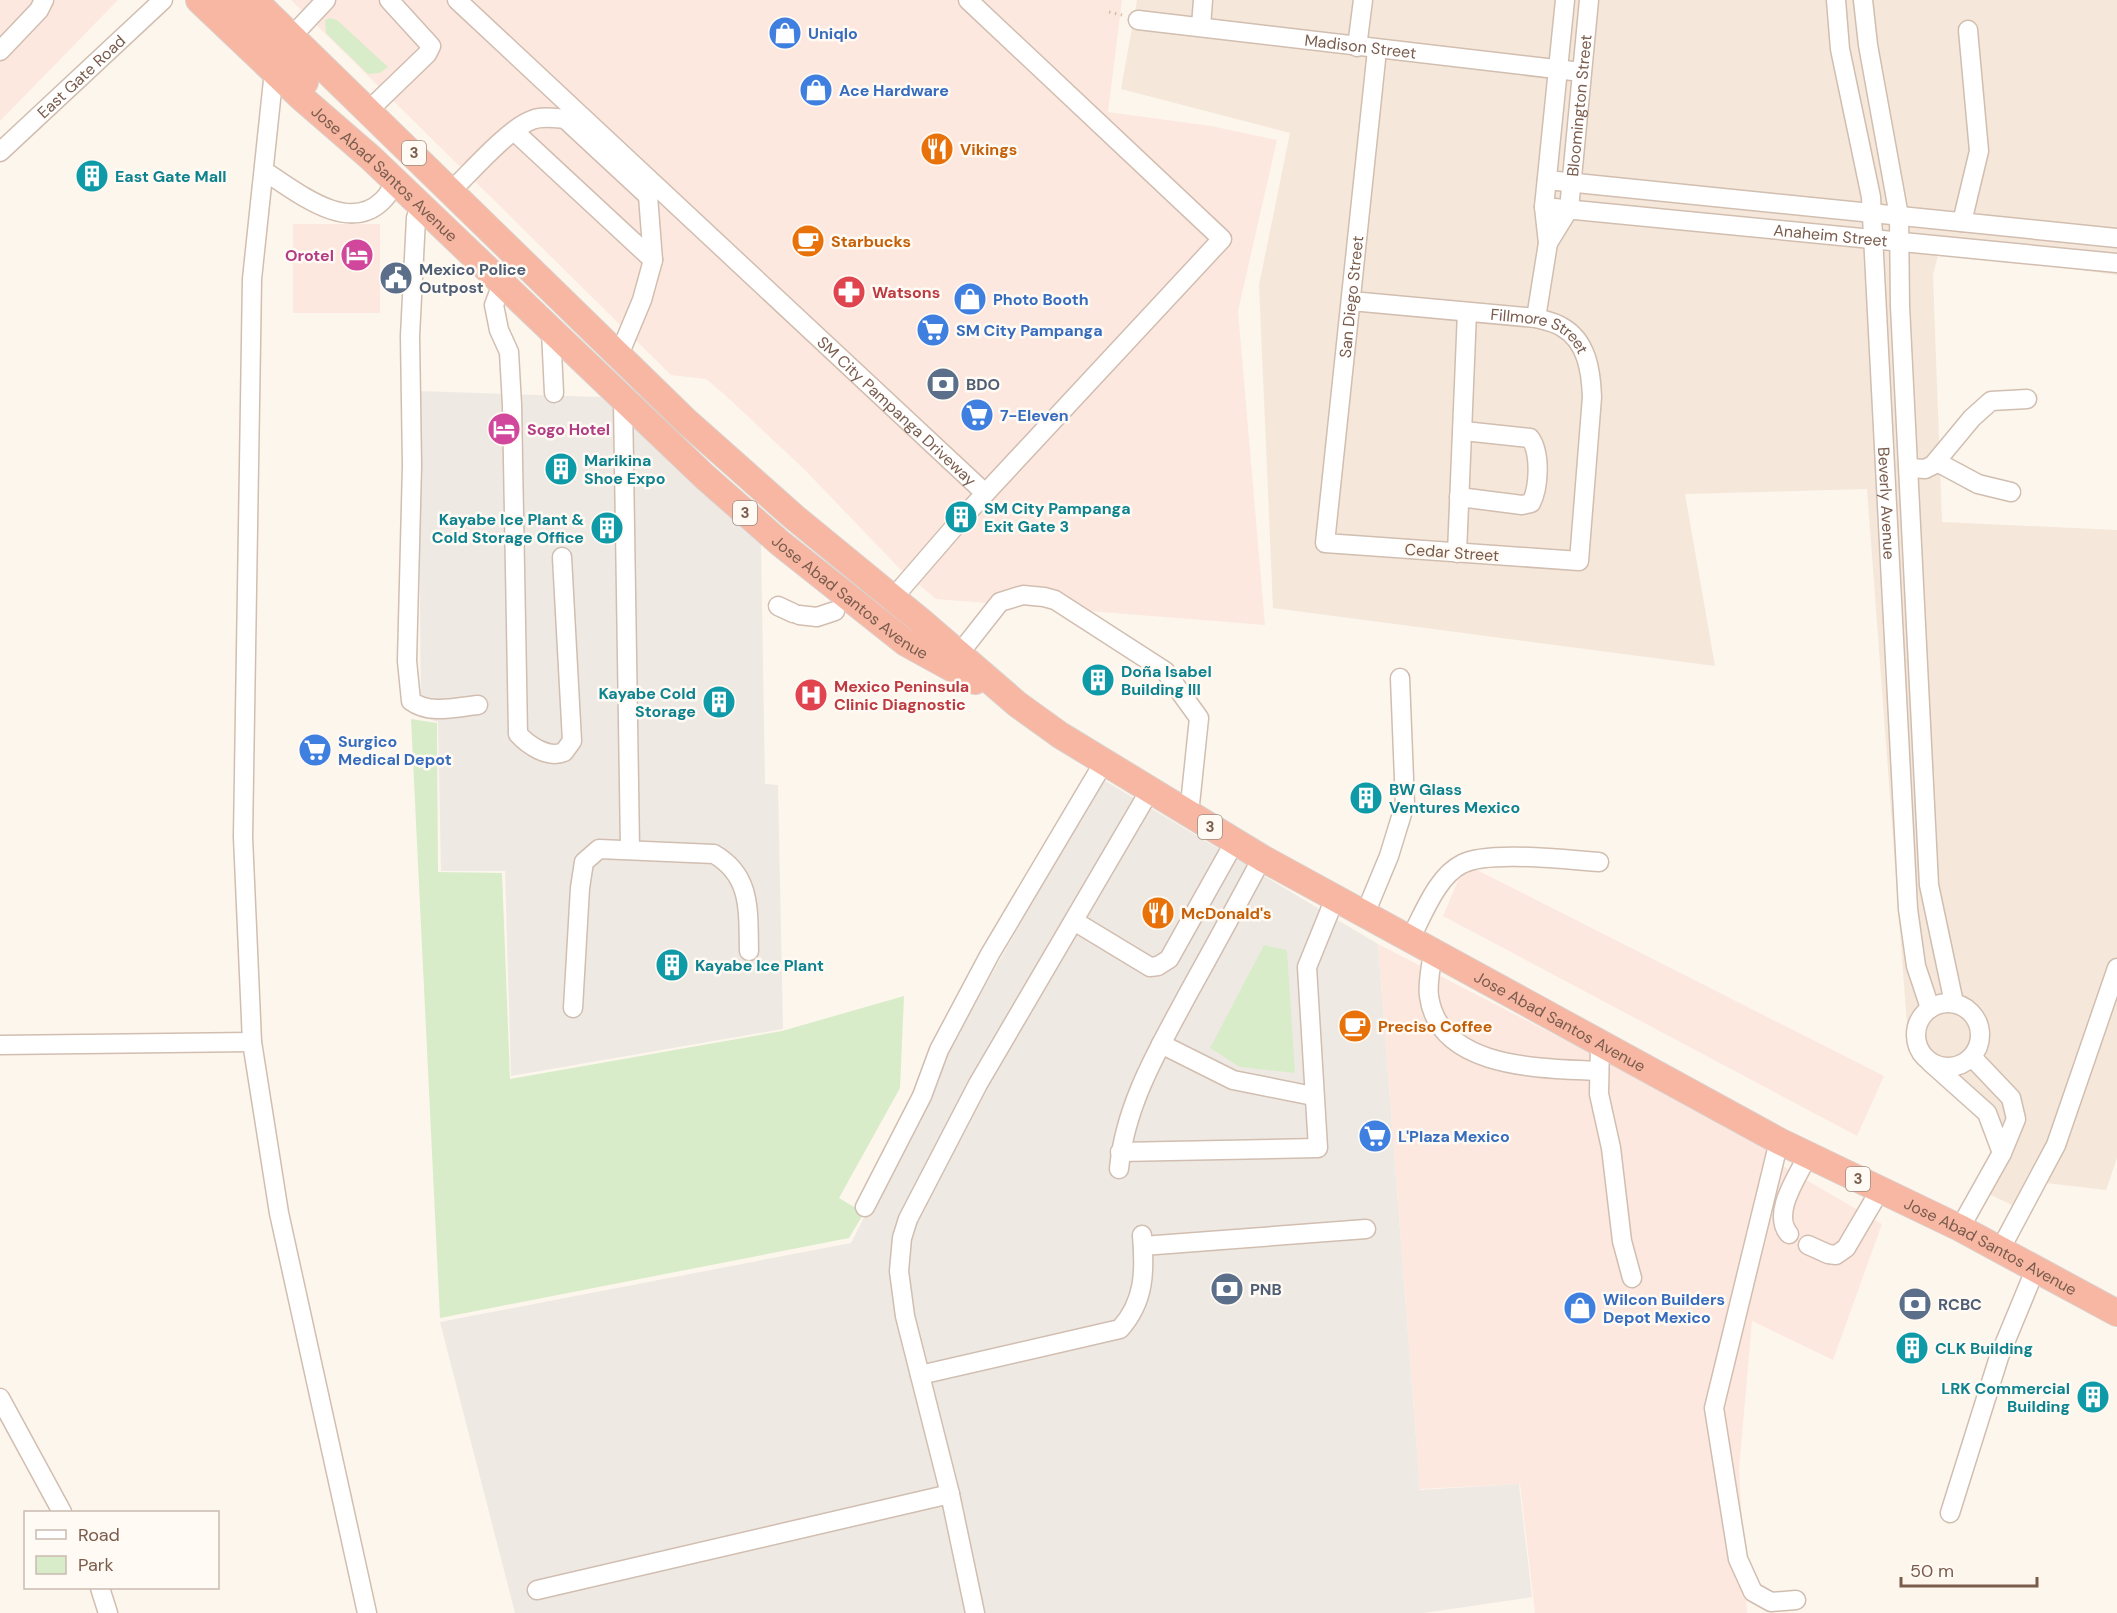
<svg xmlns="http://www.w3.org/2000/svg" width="2117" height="1613" viewBox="0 0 2117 1613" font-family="'DM Sans',sans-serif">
	<rect width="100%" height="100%" fill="#fdf6ec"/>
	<path fill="#f5e8da" d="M 1137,0 L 2117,0 L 2117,275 L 1939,251 L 1933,275 L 1942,522 L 2117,530 L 2117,1158 L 2106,1190 L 2046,1183 L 2026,1215 L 2010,1204 L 1976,1188 L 1996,1136 L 1983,1112 L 1909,1052 L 1867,489 L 1685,494 L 1715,666 L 1273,608 L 1259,285 L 1290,133 L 1121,89 Z"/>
	<g fill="#fde8e0">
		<path d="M 0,0 L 118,0 L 0,121 Z"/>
		<path d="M 291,0 L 1122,0 L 1108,112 L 1211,126 L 1277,140 L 1238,311 L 1265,625 L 936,599 L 899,568 L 804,469 L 725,395 L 706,379 L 671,375 Z"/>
		<rect x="293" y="224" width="87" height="89"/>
		<path d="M 1465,864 L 1884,1076 L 1857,1136 L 1443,916 Z"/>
		<path d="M 1378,944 L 1769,1145 L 1777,1163 L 1882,1224 L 1833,1360 L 1752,1321 L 1739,1470 L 1747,1613 L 1535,1613 L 1520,1484 L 1420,1489 Z"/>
	</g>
	<g fill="#efe9e4">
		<path d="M 418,391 L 601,397 L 761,544 L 765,784 L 778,785 L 783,1029 L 511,1076 L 505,871 L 441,871 L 438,722 L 421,717 Z"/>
		<path d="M 1102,779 L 1378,944 L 1420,1490 L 1519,1484 L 1532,1597 L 1424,1613 L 515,1613 L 440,1322 L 851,1243 L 950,1048 Z"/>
	</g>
	<g fill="#d8ecc9">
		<path d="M 330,18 L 337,20 L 388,67 L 380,73 L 368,74 L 326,33 L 325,20 Z"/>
		<path d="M 411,719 L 437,723 L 438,872 L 502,873 L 510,1079 L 782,1031 L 904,996 L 900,1088 L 839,1198 L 864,1213 L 849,1238 L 440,1318 Z"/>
		<path d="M 1264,945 L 1287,950 L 1295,1073 L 1240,1067 L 1210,1048 Z"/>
	</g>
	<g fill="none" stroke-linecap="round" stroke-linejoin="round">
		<g stroke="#d1beb0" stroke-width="21">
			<g id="minor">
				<path id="s1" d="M 457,0 L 985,493"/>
				<path id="s2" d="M 1836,0 L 1840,49 L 1871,197 L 1908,909 L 1916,966 L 1930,1008"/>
				<path d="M 1863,0 L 1868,45 L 1899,216 L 1900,306 L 1929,885 L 1954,1003"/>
				<path id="s3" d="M 1138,20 L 1581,72"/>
				<path d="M 1201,26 L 1203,0"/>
				<path d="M 292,36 L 326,0"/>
				<path d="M 1357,47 L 1363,0"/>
				<path d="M 0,51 L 39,10 L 44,0"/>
				<path d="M 274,71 L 252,279 L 243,837 L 252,1042 L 279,1213 L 367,1613"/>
				<path d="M 369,110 L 427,54 L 431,46 L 389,0"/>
				<path d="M 514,131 L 653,260"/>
				<path id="s4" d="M 0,152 L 163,0"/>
				<path d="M 264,171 C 295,190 347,235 382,201 C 388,196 392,187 396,181"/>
				<path d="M 1547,180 L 2117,238"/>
				<path d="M 452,190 C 471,172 509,128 532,120 C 542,116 554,118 565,119 L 648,196"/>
				<path d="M 420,205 L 416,218 L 410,336 L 412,466 L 407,661 L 411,701 C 430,715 456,707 478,705"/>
				<path id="s5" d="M 1544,207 L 2117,263"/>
				<path d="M 1962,222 L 1979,151 L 1968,30"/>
				<path id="s6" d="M 1548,243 L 1569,209 L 1589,0"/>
				<path d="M 502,284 L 494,305 L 499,330 L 509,352 L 512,405 L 518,734 C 528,745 548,759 564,752 L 572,741 L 562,557"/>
				<path id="s7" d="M 1351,301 L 1536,318 C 1544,320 1555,322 1562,327 C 1587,341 1591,371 1592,397 L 1579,561 L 1325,543 L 1377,50"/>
				<path d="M 1536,318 L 1548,243 L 1544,207 L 1565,0"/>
				<path d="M 551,331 L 554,393"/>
				<path d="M 619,355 L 642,300 L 653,260 L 648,196 L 655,187"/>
				<path d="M 623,401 L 630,848"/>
				<path d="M 1937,462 L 1978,484 L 2011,492"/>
				<path d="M 1909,468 L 1925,469 L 1933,465 L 1972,418 L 1991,401 L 2027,399"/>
				<path d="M 1459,497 L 1522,505 L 1531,503 C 1539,488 1541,453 1530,438 L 1464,431"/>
				<path d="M 968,512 L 1222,239 L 968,0"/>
				<path d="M 1457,553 L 1467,312"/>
				<path d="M 893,598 L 957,524"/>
				<path d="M 778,606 L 793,613"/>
				<path d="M 799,615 L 817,617 L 835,611"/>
				<path d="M 959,654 L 1000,602 L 1023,595 L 1044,597 L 1055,600 L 1165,671 L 1199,718 L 1189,814"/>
				<path d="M 1365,914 L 1389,856 L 1405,804 L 1400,678"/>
				<path d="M 1074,921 L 1150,967 L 1158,966 L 1169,959 L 1234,843"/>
				<path d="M 1410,939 C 1423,915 1437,876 1462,864 C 1488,850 1568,860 1599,862"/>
				<path d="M 1433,950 C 1432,964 1427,982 1429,996 C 1439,1070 1543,1068 1598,1071"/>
				<circle cx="1948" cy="1035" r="32"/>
				<path d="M 573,1008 L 580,888 L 584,862 L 599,849 L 714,854 C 752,876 748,911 749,951"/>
				<path d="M 1600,1042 L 1599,1094 L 1611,1148 L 1622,1241 L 1632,1278"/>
				<path d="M 1161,1044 L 1233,1080 L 1313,1096"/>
				<path d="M 0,1045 L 252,1042"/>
				<path d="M 1930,1062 L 1987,1113 L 2002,1153"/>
				<path d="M 1779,1141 L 1714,1408 L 1738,1559 L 1753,1592 L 1771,1602 L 1796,1600"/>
				<path d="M 1120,1152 L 1318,1148 L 1307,967 L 1335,898"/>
				<path d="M 1119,1169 C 1125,1104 1159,1048 1189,992 C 1214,947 1238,903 1262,858"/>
				<path d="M 865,1207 L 922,1096 L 939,1050 L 990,954 L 1104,762"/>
				<path d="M 1960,1228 L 2002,1153 L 2016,1119 L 2011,1098 L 1972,1057"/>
				<path d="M 1789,1234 C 1771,1213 1798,1176 1808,1155"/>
				<path d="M 1808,1245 L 1828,1254 L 1836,1255 L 1846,1248 L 1880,1190"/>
				<path d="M 1143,1246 L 1366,1229"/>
				<path d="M 2000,1250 L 2056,1145 L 2117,968"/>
				<path d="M 920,1375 L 1120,1329 C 1145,1301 1145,1271 1142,1235"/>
				<path d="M 0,1398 L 62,1512"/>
				<path d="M 1950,1513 L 1999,1357 L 2035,1270"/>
				<path d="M 100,1588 L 108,1613"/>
				<path d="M 537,1590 L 950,1494"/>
				<path d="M 975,1613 L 950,1494 L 905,1316 L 899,1271 L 902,1238 L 908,1219 L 978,1084 L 1150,790"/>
			</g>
		</g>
		<g stroke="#dad1cd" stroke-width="28">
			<g id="highway">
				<path id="s8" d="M 199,0 L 303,99 L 371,158 L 705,477 L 780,543 L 906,643 L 975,681"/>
				<path d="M 226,0 L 282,53 L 305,82"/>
				<path id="s9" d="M 254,0 L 686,421 L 794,517 L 922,622 L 1017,704 L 1060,735 L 1262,858 L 1779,1141 L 1960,1228 L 2117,1313"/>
			</g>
		</g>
		<path stroke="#d9b8a5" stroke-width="3" stroke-dasharray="1.5 4.5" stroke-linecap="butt" d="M 1109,12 L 1122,15"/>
		<use href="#minor" stroke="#fff" stroke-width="18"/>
		<use href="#highway" stroke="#f7b7a3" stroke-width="26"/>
	</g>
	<defs>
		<g id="shop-disc" transform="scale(1.725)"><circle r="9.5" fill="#3f7fe0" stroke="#fffaf3"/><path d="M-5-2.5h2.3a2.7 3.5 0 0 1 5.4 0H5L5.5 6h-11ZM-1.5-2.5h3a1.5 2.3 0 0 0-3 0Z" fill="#fff"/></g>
		<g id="restaurant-disc" transform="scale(1.725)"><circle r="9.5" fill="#e8710a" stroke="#fffaf3"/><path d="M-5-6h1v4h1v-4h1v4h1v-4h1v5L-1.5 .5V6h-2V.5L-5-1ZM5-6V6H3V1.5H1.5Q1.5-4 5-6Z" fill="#fff"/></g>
		<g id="building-disc" transform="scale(1.725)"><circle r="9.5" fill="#0f9aa8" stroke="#fffaf3"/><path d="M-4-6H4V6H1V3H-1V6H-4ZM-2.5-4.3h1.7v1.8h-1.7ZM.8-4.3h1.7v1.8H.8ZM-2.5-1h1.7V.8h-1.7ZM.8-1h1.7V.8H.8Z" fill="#fff"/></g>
		<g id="cafe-disc" transform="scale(1.725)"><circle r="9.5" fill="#e8710a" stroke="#fffaf3"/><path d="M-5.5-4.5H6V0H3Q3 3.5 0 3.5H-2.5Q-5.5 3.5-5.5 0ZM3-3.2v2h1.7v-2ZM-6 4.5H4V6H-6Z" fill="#fff"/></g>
		<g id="hotel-disc" transform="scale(1.725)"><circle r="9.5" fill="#d1479c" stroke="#fffaf3"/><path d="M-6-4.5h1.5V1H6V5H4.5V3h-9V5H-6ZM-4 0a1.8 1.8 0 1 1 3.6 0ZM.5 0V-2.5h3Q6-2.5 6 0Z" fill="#fff"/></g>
		<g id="civic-disc" transform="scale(1.725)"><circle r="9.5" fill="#5c6f8a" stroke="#fffaf3"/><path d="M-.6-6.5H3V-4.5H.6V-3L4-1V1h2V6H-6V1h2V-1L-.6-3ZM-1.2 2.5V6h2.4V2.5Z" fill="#fff"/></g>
		<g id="pharmacy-disc" transform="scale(1.725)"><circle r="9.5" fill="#e0444e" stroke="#fffaf3"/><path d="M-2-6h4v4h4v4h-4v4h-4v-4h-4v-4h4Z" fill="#fff"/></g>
		<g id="supermarket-disc" transform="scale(1.725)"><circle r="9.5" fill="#3f7fe0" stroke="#fffaf3"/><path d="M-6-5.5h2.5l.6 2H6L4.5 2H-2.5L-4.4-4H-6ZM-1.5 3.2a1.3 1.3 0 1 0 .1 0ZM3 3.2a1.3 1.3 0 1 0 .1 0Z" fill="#fff"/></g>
		<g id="bank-disc" transform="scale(1.725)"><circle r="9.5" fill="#5c6f8a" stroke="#fffaf3"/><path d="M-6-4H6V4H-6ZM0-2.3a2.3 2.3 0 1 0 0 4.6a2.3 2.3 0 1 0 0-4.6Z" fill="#fff"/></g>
		<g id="hospital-disc" transform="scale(1.725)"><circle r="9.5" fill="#e0444e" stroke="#fffaf3"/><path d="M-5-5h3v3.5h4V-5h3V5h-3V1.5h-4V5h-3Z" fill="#fff"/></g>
	</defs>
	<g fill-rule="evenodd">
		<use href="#shop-disc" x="785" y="33"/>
		<use href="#shop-disc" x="816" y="90"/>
		<use href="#restaurant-disc" x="937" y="149"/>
		<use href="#building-disc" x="92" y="176"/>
		<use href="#cafe-disc" x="808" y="241"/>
		<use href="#hotel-disc" x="357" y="255"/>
		<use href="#civic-disc" x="396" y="278"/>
		<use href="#pharmacy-disc" x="849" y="292"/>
		<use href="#shop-disc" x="970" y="299"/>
		<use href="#supermarket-disc" x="933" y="330"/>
		<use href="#bank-disc" x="943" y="384"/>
		<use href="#supermarket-disc" x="977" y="415"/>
		<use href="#hotel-disc" x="504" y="429"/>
		<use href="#building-disc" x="561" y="469"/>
		<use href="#building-disc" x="961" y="517"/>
		<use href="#building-disc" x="607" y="528"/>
		<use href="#building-disc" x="1098" y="680"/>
		<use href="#hospital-disc" x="811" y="695"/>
		<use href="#building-disc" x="719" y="702"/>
		<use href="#supermarket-disc" x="315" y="750"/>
		<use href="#building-disc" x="1366" y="798"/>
		<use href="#restaurant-disc" x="1158" y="913"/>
		<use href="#building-disc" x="672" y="965"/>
		<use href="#cafe-disc" x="1355" y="1026"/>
		<use href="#supermarket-disc" x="1375" y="1136"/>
		<use href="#bank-disc" x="1227" y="1289"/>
		<use href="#bank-disc" x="1915" y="1304"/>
		<use href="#shop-disc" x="1580" y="1308"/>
		<use href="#building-disc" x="1912" y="1348"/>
		<use href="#building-disc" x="2093" y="1397"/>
	</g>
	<g text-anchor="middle" stroke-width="5" stroke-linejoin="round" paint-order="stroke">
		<g fill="#fffaf3" stroke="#a28b7f" stroke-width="1.5">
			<rect x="402" y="141" width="24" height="24" rx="4.5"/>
			<rect x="733" y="501" width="24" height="24" rx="4.5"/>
			<rect x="1198" y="815" width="24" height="24" rx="4.5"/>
			<rect x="1846" y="1167" width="24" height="24" rx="4.5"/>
		</g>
		<g font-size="15" font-weight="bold" fill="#7a5c4d">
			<text x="414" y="158">3</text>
			<text x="745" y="518">3</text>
			<text x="1210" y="832">3</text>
			<text x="1858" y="1184">3</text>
		</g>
		<g font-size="16" font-weight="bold" fill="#366cbe" stroke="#fffaf3" text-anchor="start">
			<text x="808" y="39">Uniqlo</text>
			<text x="839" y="96">Ace Hardware</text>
			<text x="993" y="305">Photo Booth</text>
			<text x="956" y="336">SM City Pampanga</text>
			<text x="1000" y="421">7-Eleven</text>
			<text x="338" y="747">Surgico<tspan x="338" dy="18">Medical Depot</tspan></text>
			<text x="1398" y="1142">L'Plaza Mexico</text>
			<text x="1603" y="1305">Wilcon Builders<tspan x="1603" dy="18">Depot Mexico</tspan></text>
		</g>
		<g font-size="16" fill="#7a5c4d" stroke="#fffaf3">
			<text dy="6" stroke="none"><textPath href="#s3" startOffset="224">Madison Street</textPath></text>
			<text dy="6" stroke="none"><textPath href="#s4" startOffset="111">East Gate Road</textPath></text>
			<text dy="6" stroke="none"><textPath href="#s6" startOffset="144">Bloomington Street</textPath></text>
			<text dy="6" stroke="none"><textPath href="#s8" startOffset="254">Jose Abad Santos Avenue</textPath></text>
			<text dy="6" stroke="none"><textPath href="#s5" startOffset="288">Anaheim Street</textPath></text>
			<text dy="6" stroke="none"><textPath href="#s7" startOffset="960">San Diego Street</textPath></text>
			<text dy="6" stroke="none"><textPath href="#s7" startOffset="194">Fillmore Street</textPath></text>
			<text dy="6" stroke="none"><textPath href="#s1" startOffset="602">SM City Pampanga Driveway</textPath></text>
			<text dy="6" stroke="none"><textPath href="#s2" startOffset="507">Beverly Avenue</textPath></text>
			<text transform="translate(1452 552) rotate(4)" y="6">Cedar Street</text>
			<text dy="6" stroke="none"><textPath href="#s8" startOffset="884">Jose Abad Santos Avenue</textPath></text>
			<text dy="6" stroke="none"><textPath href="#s9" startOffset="1668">Jose Abad Santos Avenue</textPath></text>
			<text dy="6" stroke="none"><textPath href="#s9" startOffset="2154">Jose Abad Santos Avenue</textPath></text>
		</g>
		<g font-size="16" font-weight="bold" fill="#c56008" stroke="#fffaf3" text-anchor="start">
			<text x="960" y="155">Vikings</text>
			<text x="831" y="247">Starbucks</text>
			<text x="1181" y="919">McDonald's</text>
			<text x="1378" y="1032">Preciso Coffee</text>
		</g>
		<g font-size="16" font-weight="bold" fill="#0d838f" stroke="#fffaf3" text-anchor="start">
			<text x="115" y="182">East Gate Mall</text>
			<text x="584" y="466">Marikina<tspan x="584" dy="18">Shoe Expo</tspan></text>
			<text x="984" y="514">SM City Pampanga<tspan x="984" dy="18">Exit Gate 3</tspan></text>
			<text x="584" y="525" text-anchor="end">Kayabe Ice Plant &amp;<tspan x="584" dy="18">Cold Storage Office</tspan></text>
			<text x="1121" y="677">Doña Isabel<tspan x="1121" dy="18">Building III</tspan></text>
			<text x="696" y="699" text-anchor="end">Kayabe Cold<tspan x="696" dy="18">Storage</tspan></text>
			<text x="1389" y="795">BW Glass<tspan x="1389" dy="18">Ventures Mexico</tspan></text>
			<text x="695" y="971">Kayabe Ice Plant</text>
			<text x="1935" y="1354">CLK Building</text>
			<text x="2070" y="1394" text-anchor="end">LRK Commercial<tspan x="2070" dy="18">Building</tspan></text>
		</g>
		<g font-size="16" font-weight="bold" fill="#b23c85" stroke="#fffaf3" text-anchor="end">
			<text x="334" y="261">Orotel</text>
			<text x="527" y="435" text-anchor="start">Sogo Hotel</text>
		</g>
		<g font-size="16" font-weight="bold" fill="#4e5e75" stroke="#fffaf3" text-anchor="start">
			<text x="419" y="275">Mexico Police<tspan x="419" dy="18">Outpost</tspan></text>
			<text x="966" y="390">BDO</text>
			<text x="1250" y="1295">PNB</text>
			<text x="1938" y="1310">RCBC</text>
		</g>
		<g font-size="16" font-weight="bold" fill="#be3a42" stroke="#fffaf3" text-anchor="start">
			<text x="872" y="298">Watsons</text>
			<text x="834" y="692">Mexico Peninsula<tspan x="834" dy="18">Clinic Diagnostic</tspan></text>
		</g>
	</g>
	<rect x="24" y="1511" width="195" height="78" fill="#fffaf3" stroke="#cabbb1" stroke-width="1.5"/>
	<rect x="36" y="1530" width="30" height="9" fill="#ffffff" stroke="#cabbb1" stroke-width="1.5"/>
	<text x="78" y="1541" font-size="18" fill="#7a5c4d">Road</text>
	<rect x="36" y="1556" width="30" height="18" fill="#d8ecc9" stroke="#cabbb1" stroke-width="1.5"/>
	<text x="78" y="1571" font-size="18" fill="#7a5c4d">Park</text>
	<path d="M1901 1577v9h136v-9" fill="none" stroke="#7a5c4d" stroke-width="3"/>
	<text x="1910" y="1577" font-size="18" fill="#7a5c4d" stroke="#fffaf3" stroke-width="4.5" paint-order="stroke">50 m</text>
</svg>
